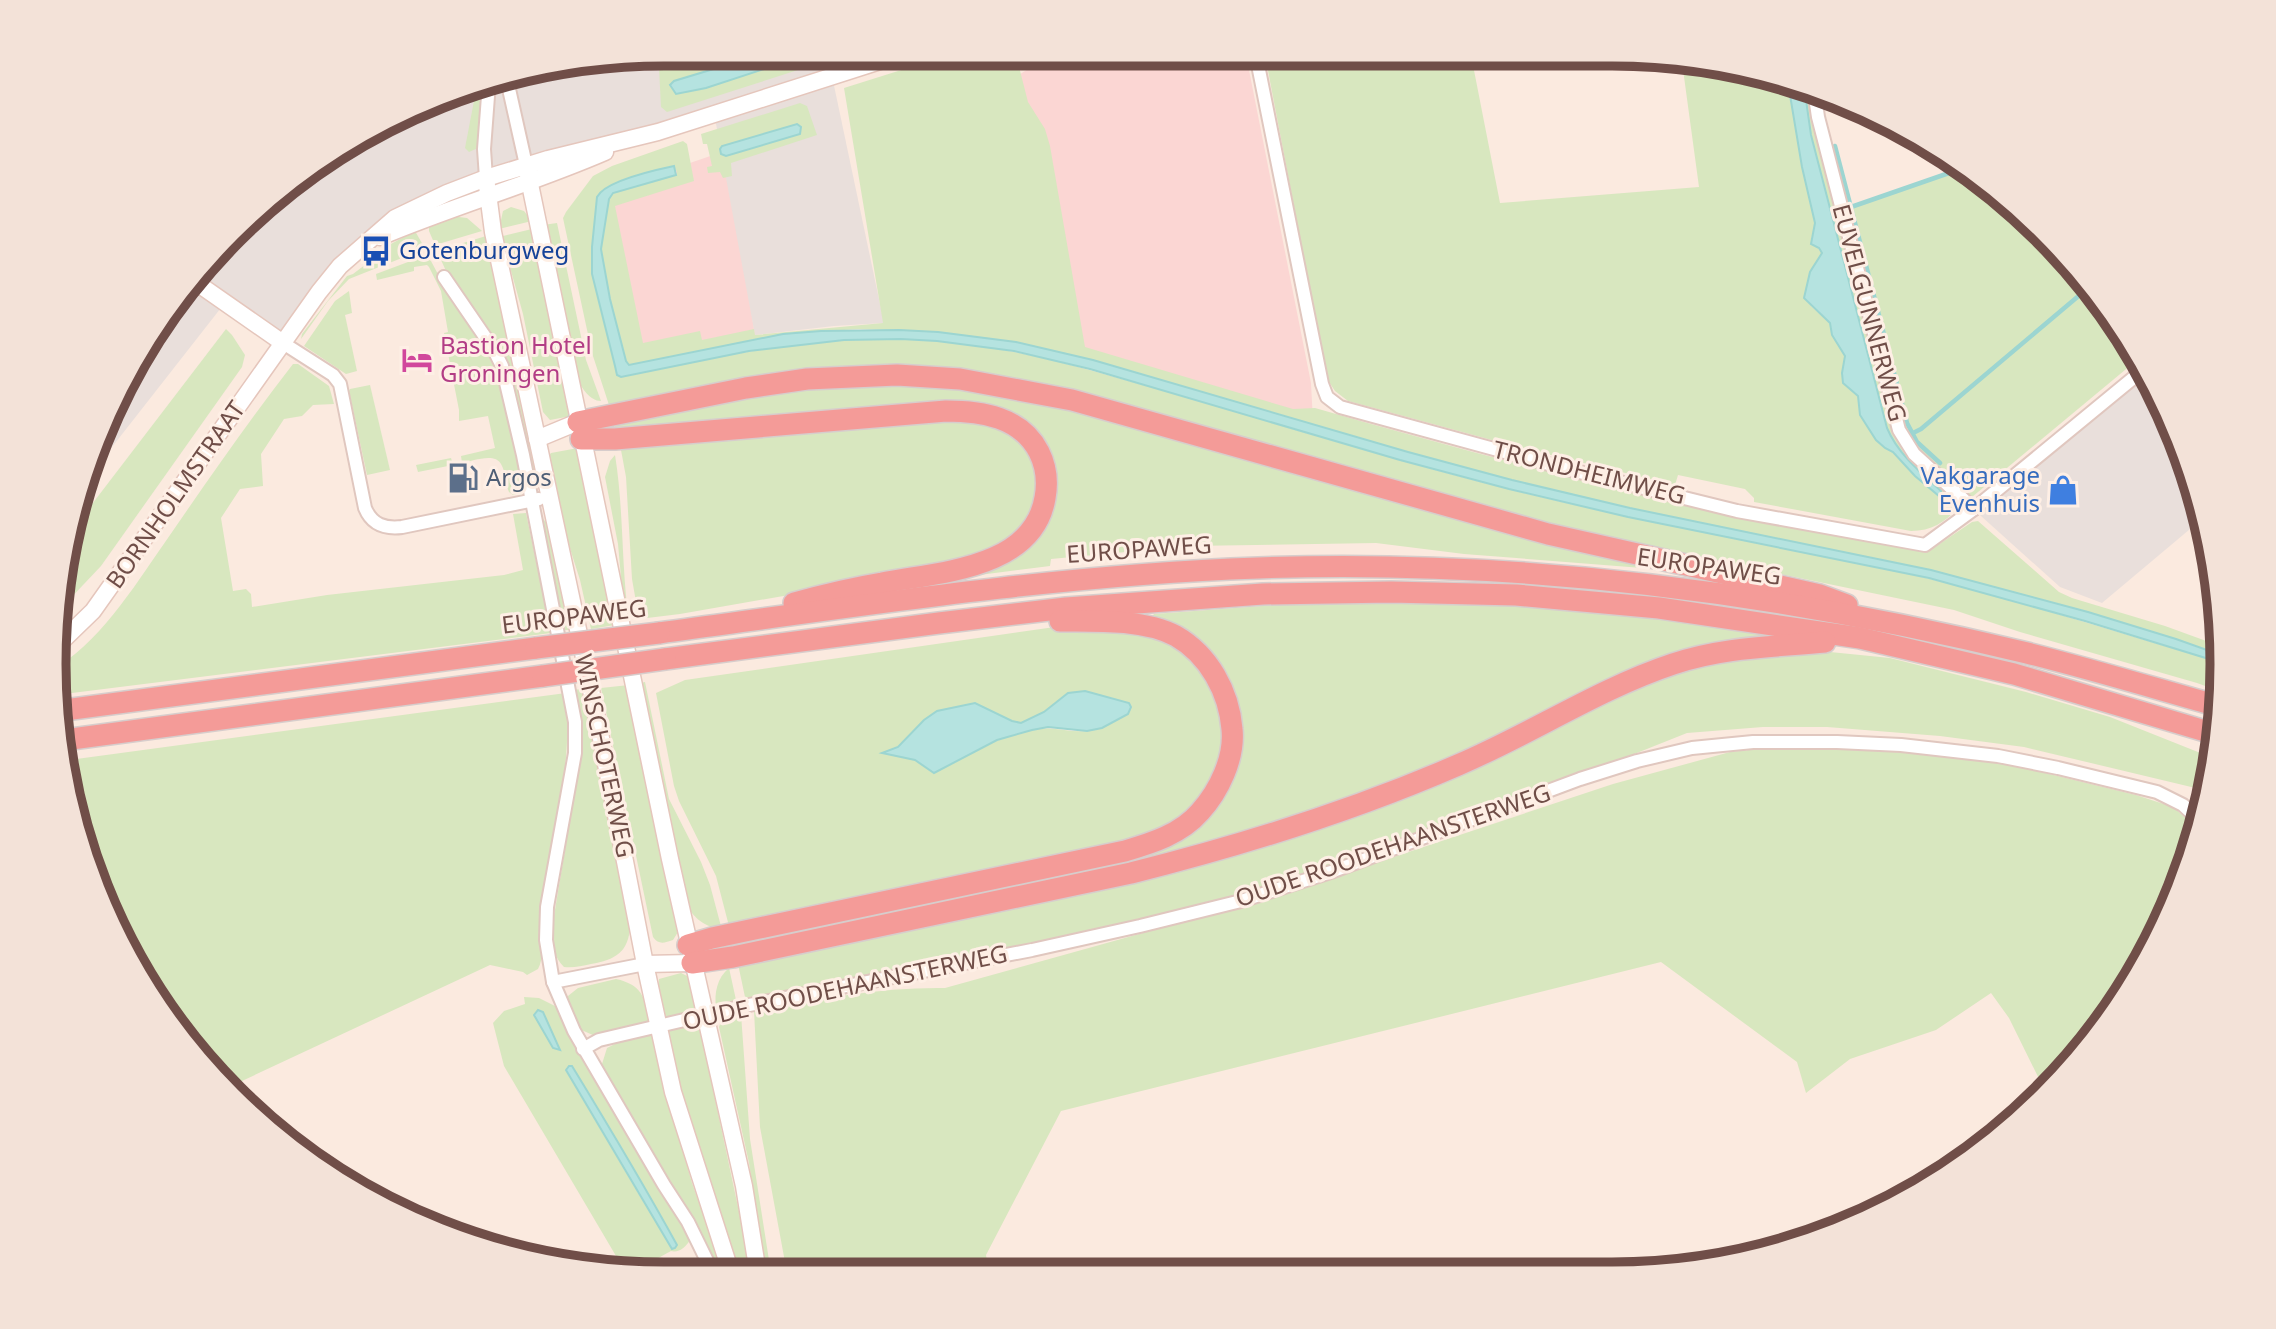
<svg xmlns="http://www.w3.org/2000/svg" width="2276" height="1329" viewBox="0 0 2276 1329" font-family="'Noto Sans',sans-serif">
	<rect width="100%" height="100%" fill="#fbeadf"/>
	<g fill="#fbd6d3">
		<path d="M 1036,55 L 1246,55 L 1311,383 L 1313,421 L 1068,348 L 1014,78 L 1036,64 Z"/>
		<path d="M 725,151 L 755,335 L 623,374 L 611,190 Z"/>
	</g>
	<g fill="#e9dfdb">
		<path d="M 665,54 L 898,55 L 832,76 L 884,323 L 834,326 L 755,335 L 714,113 L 484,186 L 348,249 L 282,344 L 224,304 L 87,479 L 157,325 L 293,180 L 469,87 Z"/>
		<path d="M 2141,366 L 2175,431 L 2202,519 L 2102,603 L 2060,587 L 1971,507 Z"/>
	</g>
	<g fill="#d8e7bf" fill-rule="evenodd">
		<path d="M 665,54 L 763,54 L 674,81 L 699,88 L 706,88 L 810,54 L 848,54 L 667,112 L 661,107 L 659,68 L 661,56 Z"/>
		<path d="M 949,55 L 1016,55 L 1028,102 L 1045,129 L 1050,146 L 1085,347 L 1293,409 L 1315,408 C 1513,465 1713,516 1917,550 L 1932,549 L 1972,522 L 1978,521 L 2059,592 L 2072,598 L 2165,626 L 2220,646 L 2221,655 L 2176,639 L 2088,612 L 1931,570 L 1630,508 L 1512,480 L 1408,452 L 1092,360 L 1016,342 L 938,332 L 859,329 L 783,334 L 629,365 L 626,362 L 610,299 L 601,249 L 609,198 L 613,193 L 676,175 L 677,172 L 674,166 L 635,176 L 597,197 L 592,247 L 618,376 L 633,375 C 721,356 809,337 900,339 C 1001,341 1085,369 1181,396 C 1291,428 1401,462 1512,490 C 1650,525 1792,544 1930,579 C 2028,603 2125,635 2222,663 L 2219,691 L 2197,683 L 2020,632 L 1954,610 L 1554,527 L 977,375 L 616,406 L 609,405 L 592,353 L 563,218 L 566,212 L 593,176 L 612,166 L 683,141 L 687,144 L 694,181 L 615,206 L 643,343 L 700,331 L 702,340 L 754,329 L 755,335 L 883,323 L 844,88 Z"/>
		<path d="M 1030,55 L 1082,55 L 1033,65 Z"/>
		<path d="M 1265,55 L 1471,55 L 1500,203 L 1699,187 L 1682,62 L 1788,83 L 1802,167 L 1815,223 L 1811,240 L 1822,253 L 1821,257 L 1813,267 L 1811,306 L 1830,323 L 1832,335 L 1845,356 L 1843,368 L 1848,388 L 1855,392 L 1858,396 L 1860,415 L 1876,440 L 1885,448 L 1893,452 L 1915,476 L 1938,496 L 1893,442 L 1887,428 L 1811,135 L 1804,86 L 1808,87 L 1831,192 L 1892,426 L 1906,453 L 1947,491 L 1959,507 C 1945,522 1932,531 1911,531 L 1754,502 L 1754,498 L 1745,489 L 1678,475 L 1675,485 L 1510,445 L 1348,401 L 1335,391 L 1327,379 Z"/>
		<path d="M 482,84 L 478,148 L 469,152 L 465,148 L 477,85 Z"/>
		<path d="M 800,103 L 807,106 L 817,135 L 731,163 L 732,176 L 723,178 L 720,172 L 708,173 L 707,167 L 712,166 L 707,144 L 703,144 L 701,134 Z"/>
		<path d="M 1963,167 L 2043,233 L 2119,325 L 2137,360 L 1972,497 L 1914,445 L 1902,421 L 1848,209 Z"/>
		<path d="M 511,207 L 524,211 L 532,221 L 499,229 L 503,211 Z"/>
		<path d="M 451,216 L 467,218 L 482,231 L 435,245 L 429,231 L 429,224 Z"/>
		<path d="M 557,223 L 586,360 L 601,401 C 590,401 582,388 577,379 L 543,225 Z"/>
		<path d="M 532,229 L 571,416 L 550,420 L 543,412 L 523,314 L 503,242 L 503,236 Z"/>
		<path d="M 415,231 L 423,245 L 422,250 L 349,279 L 328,301 L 301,339 L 302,334 L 347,276 L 353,274 L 378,255 L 376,252 Z"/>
		<path d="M 486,236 L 513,352 L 535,467 L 534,484 L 506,359 L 490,331 L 446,271 L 437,251 Z"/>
		<path d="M 424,256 L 431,261 L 440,278 L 491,351 L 514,443 L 523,491 L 521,495 L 513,495 L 509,492 C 505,484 506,472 501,464 C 495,452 472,461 462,463 L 461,456 L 495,448 L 488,416 L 459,421 L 459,410 L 444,333 L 448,332 L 441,291 L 429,267 L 427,265 L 414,267 L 414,271 L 377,280 L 376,274 Z"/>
		<path d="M 349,291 L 352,313 L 345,315 L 357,371 L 346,374 L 304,346 L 335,301 Z"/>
		<path d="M 226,329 L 232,335 L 245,355 L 242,367 L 101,566 L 66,603 L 73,529 Z"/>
		<path d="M 293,364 L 298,364 L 329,386 L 334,404 L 313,405 L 302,416 L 284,419 L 261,454 L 263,486 L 240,489 L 221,518 L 233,591 L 246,589 L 251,594 L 252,607 L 327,595 L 504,575 L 523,570 L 513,514 L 526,513 L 551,633 L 56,695 L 59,666 C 105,636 139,579 170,535 C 210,477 250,419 293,364 Z"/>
		<path d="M 911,381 L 1055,404 L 1655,569 L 1464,554 L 1376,543 L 1190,546 L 1051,559 L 1050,566 L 933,581 L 1030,547 L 1045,528 L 1051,515 L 1055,499 L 1014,415 L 616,432 L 614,421 L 771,389 Z"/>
		<path d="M 370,385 L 390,470 L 367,475 L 349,391 L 350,389 Z"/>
		<path d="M 947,417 L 992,423 L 1025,445 L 1040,482 L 1029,523 L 982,558 L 881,579 L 680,614 L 639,619 L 632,579 L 626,477 L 621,450 L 623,447 Z"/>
		<path d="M 578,448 L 615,625 L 591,629 L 580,580 L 555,501 L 547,458 L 551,453 Z"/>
		<path d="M 615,455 C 624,510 621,566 629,621 L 625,621 L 618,544 L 605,477 L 610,461 Z"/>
		<path d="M 451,458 L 453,465 L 418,472 L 416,465 Z"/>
		<path d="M 540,516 L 549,525 L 569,630 L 562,630 Z"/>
		<path d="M 1410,601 L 1506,603 L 1622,612 L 1808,637 L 1750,641 L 1482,748 L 1224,843 L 734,949 L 732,941 L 1157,849 L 1242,748 L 1243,730 L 1234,691 L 1150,619 L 1154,614 L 1316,602 Z"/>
		<path d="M 1069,625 L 1122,627 L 1165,641 L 1198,665 L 1209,681 L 1226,731 L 1219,768 L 1192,809 L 1152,835 L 730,930 L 716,876 L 679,801 L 674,786 L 656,693 L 685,680 ZM 1085,691 L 1128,703 L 1128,714 C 1115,721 1102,729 1088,731 C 1070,733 1052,726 1034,729 C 998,736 966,756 934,773 L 915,760 L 884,753 L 898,747 L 910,736 L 975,703 L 1012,721 L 1022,723 L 1044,712 L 1068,693 Z"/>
		<path d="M 1820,651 L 1890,658 L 2026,692 L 2110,717 L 2213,758 L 2208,791 L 2024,747 L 1940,736 L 1827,727 L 1763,727 L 1687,733 L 1574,778 L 1333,867 L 1176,914 L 755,1003 L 745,997 L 738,964 L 1169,870 L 1707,660 Z"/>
		<path d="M 645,682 L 669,799 L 701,862 L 710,885 L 722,930 C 705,926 695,920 686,904 L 640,683 Z"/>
		<path d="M 629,685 L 678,932 L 673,940 C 664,943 659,945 653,937 L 601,688 Z"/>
		<path d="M 584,688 L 630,926 C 629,952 615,960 591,964 C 582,966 573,968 564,967 C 551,954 553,939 553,922 L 581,753 L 580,719 L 575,690 Z"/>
		<path d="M 566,693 C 573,768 552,843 541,917 C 539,933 546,955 538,969 L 527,975 L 523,972 L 490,965 L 229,1087 L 205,1067 L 101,898 L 69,760 Z"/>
		<path d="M 1768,748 L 1907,750 L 2004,763 L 2136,795 L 2173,807 L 2187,819 L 2195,832 L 2175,898 L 2119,1003 L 2046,1093 L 2009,1018 L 1991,993 L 1936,1030 L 1850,1059 L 1806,1093 L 1797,1062 L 1661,962 L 1061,1111 L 986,1255 L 989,1273 L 820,1273 L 817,1264 L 818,1273 L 787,1273 L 760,1127 L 754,1011 C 817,999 881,987 945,988 L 1279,895 L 1613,784 L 1730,752 Z"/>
		<path d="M 729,968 L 736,1000 L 734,1005 L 716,1008 C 714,993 717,978 729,968 Z"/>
		<path d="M 681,973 L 689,977 L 697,1011 L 664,1022 L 658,993 L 659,979 Z"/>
		<path d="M 616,979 C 644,985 645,1000 651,1024 L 595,1036 L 577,1028 L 567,1003 L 568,996 L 578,988 Z"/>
		<path d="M 524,997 L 539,998 L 555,1006 L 566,1028 L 690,1240 C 686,1247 679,1253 671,1251 C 651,1262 636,1273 616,1256 L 504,1066 L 493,1023 L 504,1011 L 525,1004 ZM 567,1067 L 595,1103 L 677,1245 L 647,1208 L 566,1071 Z"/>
		<path d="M 741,1014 L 750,1139 L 771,1273 L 765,1273 L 749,1163 L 719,1027 L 722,1019 Z"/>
		<path d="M 695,1024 L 699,1025 L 700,1028 L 752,1273 L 737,1273 L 681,1093 L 667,1035 L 671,1029 Z"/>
		<path d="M 654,1033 L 669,1103 L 692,1183 L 724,1273 L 719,1273 L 697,1229 L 605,1075 L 602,1064 L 607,1048 L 623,1040 Z"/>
	</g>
	<g fill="#b5e3e0" stroke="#9cd5d1" stroke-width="2">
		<path d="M 763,54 L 810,54 L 706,88 L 676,94 L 670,85 L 674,81 Z"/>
		<path d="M 1788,83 L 1804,86 L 1811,135 L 1887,428 C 1898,454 1920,472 1941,491 L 1939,496 L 1915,476 L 1893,452 L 1885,448 L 1876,440 L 1860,415 L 1858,396 L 1843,383 L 1842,373 L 1845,356 L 1832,335 L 1830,323 L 1804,298 L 1810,272 L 1822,253 L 1819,248 L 1811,244 L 1815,223 L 1802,167 Z"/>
		<path d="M 797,124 L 801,127 L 800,134 L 726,156 L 721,154 L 720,149 L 722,146 Z"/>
		<path d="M 674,166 L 676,175 L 613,193 L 609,199 L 601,249 L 610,299 L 626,361 L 629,365 L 783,334 L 821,331 L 899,330 L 938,332 L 1016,342 L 1093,360 L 1408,452 L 1512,480 L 1630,508 L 1931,570 L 2088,612 L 2176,639 L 2221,655 L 2222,663 L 2085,621 L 1929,578 L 1628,517 L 1509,489 L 1400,460 L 1090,369 L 1014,351 L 937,341 L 901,339 L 844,340 L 749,351 L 621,377 L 617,375 L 615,366 L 592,274 L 592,247 L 597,197 C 605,181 655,170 674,166 Z"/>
		<path d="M 1085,691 L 1129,703 L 1131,707 L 1128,714 L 1102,728 L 1087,731 L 1048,727 L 1032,730 L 997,740 L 934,773 L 915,760 L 882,753 L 898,747 L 924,720 L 937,711 L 975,703 L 1012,721 L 1021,723 L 1044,712 L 1068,693 Z"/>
		<path d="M 538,1010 L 543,1012 L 560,1050 L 553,1048 L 534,1015 Z"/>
		<path d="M 569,1066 L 572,1066 C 608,1125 644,1185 677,1245 L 675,1248 L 672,1249 L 566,1070 Z"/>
	</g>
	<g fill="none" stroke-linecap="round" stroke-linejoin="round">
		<g stroke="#9cd5d1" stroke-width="4.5">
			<path d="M 1835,146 L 1907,423 L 1917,442 L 1940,463"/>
			<path d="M 1851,207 L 1949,173"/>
			<path d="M 1913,433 L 1921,429 L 2088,288"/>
		</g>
		<g stroke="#e0c7bf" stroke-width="16">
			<g id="street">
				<path d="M 1256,55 L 1322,384 L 1327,397 L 1340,407 L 1567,469 L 1737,511 L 1925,545 L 1974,509 L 2143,370"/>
				<path d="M 507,80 L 526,165"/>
				<path d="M 1814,90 L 1818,117 L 1899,430 L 1914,454 L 1974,509"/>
				<path d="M 486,178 L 484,149 L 489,83"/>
				<path d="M 444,277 L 494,350 L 502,366 L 523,455 L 575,722 L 575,753 L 547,907 L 546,940 L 553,982"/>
				<path d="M 283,343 L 333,375 L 340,384 L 365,508 C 372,525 385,529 402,527 L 539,499"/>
				<path d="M 645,964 L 553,982 L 574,1031 L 664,1185 L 688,1222 L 713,1273"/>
				<path d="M 583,1049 L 599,1040 L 744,1006 L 1032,950 L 1140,926 L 1241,901 L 1331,872 L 1580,779 L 1637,761 L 1692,748 L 1753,742 L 1837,742 L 1901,745 L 1998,756 L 2058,768 L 2157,792 L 2183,805 L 2199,820"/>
			</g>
		</g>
		<g stroke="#e5c6bc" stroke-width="19">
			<g id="secondary">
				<path d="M 526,165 L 670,859 L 744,1186 L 758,1273"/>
				<path d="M 486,178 L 493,232 L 598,723 L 645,964 L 673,1092 L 731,1273"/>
				<path d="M 380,237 C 454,206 531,184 605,152"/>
				<path d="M 197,283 L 283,343"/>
				<path d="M 537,439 L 578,422"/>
				<path d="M 62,641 L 93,611 L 319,292 L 340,266 L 395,218 L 447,193 L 486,178 L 548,159 L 658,132 L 899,55"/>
				<path d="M 645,964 L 692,963"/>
			</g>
		</g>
		<g stroke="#d7cdcc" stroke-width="24">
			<g id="highway">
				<path d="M 578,422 L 746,388 L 807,379 L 897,375 L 960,379 L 1072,400 L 1548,534 L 1820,595 L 1847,605"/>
				<path d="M 581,439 L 615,439 L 946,411 C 982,411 1021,417 1039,452 C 1046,466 1048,482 1045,498 C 1033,569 939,572 882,583 C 852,588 823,595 794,603"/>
				<path d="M 659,633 C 858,606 1057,575 1258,568 C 1516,559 1776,592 2027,653 C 2091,669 2154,688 2218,706"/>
				<path d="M 665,659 L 939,623 L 1066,608 L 1263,594 L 1391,592 L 1516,595 L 1659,608 L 1860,638 L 2014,674 L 2215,734"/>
				<path d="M 57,711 L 536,648"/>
				<path d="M 64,740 L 543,676"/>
				<path d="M 688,945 L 712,938 L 1125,851 C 1152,843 1181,834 1200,812 C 1219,791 1235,758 1232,729 C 1229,692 1209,655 1176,636 C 1144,619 1095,621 1060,621"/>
				<path d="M 692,963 L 733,957 L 1131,873 C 1243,845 1352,811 1458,765 C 1531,734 1598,689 1673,664 C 1723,647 1773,647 1825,642"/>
			</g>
		</g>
		<use href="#street" stroke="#fff" stroke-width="12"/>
		<use href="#secondary" stroke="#fff" stroke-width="16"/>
		<use href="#highway" stroke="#f49b98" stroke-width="21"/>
		<g stroke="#d7cdcc" stroke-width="24" stroke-linecap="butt">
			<g id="highway-bridge">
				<path d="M 536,648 L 659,633"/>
				<path d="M 543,676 L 665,659"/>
			</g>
		</g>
		<use href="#highway-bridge" stroke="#f49b98" stroke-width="21"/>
	</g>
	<defs>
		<g id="bus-bare" transform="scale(2.415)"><path d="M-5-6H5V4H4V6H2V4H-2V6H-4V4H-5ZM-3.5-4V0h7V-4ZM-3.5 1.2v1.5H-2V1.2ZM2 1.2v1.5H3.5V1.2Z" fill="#1a4fb4" stroke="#feefe5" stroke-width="2.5" paint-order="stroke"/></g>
		<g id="hotel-bare" transform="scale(2.415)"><path d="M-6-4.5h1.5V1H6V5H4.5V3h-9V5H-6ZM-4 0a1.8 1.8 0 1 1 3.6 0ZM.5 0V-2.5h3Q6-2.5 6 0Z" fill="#d1479c" stroke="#feefe5" stroke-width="2.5" paint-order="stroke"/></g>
		<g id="fuel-bare" transform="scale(2.415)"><path d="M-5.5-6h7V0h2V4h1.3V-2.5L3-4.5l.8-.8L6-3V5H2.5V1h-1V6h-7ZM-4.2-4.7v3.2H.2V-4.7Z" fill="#5c6f8a" stroke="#feefe5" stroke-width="2.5" paint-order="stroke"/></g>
		<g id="shop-bare" transform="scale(2.415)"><path d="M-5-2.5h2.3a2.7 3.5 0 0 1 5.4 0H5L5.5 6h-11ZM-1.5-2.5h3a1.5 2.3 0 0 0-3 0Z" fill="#3f7fe0" stroke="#feefe5" stroke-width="2.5" paint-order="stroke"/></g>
	</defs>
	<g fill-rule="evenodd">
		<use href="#bus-bare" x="376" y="251"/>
		<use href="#hotel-bare" x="417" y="360"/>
		<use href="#fuel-bare" x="463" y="478"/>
		<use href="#shop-bare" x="2063" y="490"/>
	</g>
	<g text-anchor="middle" stroke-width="6" stroke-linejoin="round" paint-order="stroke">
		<g font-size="24" fill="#164399" stroke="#feefe5" text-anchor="start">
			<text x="399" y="259">Gotenburgweg</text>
		</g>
		<g font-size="24" fill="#704e48" stroke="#feefe5">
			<text transform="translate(1869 313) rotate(75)" y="8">EUVELGUNNERWEG</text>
			<text transform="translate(1589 473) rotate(14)" y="8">TRONDHEIMWEG</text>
			<text transform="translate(176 495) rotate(-55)" y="8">BORNHOLMSTRAAT</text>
			<text transform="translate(1139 550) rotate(-4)" y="8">EUROPAWEG</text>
			<text transform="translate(1709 567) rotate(8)" y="8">EUROPAWEG</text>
			<text transform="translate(574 617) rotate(-7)" y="8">EUROPAWEG</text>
			<text transform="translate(604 756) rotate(78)" y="8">WINSCHOTERWEG</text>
			<text transform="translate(1393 846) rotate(-19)" y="8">OUDE ROODEHAANSTERWEG</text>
			<text transform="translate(845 988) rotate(-12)" y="8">OUDE ROODEHAANSTERWEG</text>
		</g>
		<g font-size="24" fill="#b23c85" stroke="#feefe5" text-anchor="start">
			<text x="440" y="354">Bastion Hotel<tspan x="440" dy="28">Groningen</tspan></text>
		</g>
		<g font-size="24" fill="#366cbe" stroke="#feefe5" text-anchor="end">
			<text x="2040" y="484">Vakgarage<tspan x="2040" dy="28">Evenhuis</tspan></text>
		</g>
		<g font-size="24" fill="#4e5e75" stroke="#feefe5" text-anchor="start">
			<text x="486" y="486">Argos</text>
		</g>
	</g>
	<path d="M0 0H2276V1329H0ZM664 66H1612A598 598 0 0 1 2210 664V664A598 598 0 0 1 1612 1262H664A598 598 0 0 1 66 664V664A598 598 0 0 1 664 66Z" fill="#f3e2d8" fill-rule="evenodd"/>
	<path fill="none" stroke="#704e48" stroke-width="9" d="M664 66H1612A598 598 0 0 1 2210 664V664A598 598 0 0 1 1612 1262H664A598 598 0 0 1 66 664V664A598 598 0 0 1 664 66Z"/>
</svg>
